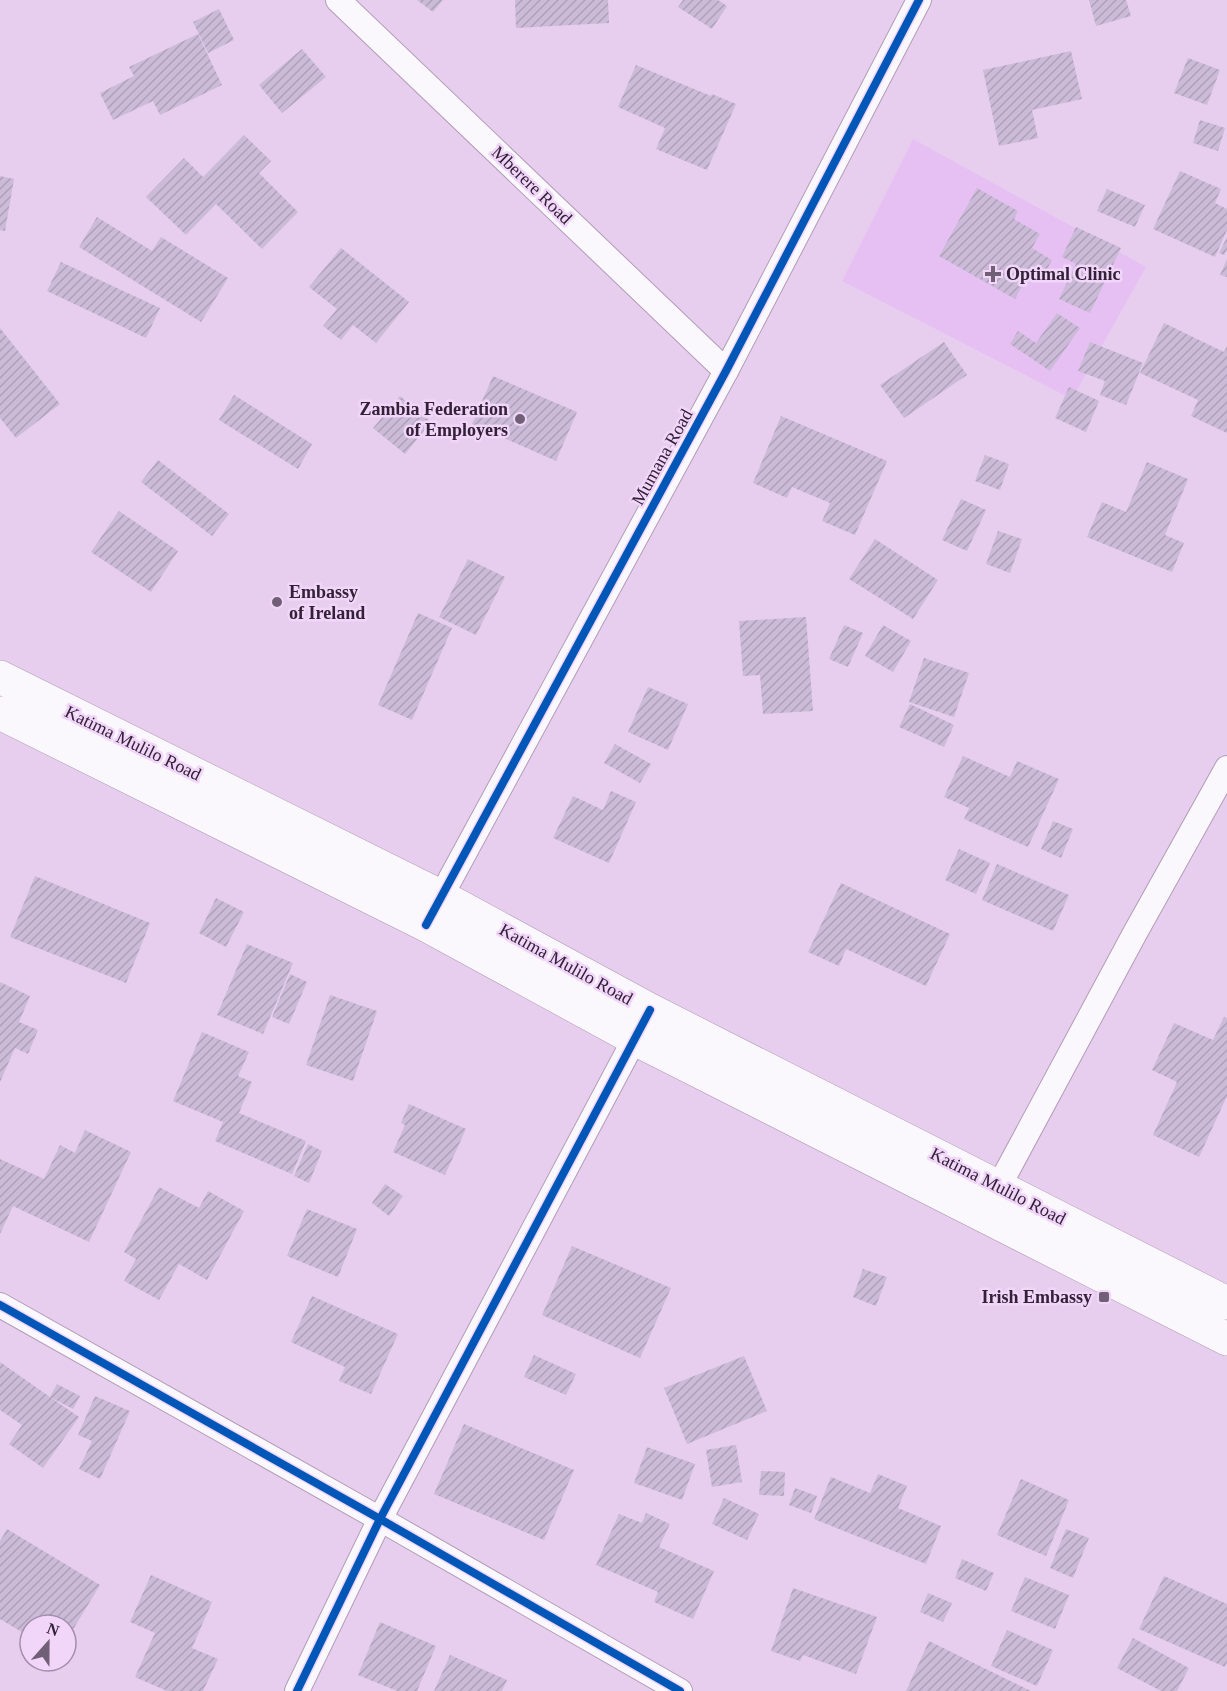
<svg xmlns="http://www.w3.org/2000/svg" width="1227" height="1691" viewBox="0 0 1227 1691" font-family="Georgia,serif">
	<defs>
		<pattern id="building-hatch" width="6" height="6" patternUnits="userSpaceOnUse" patternTransform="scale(1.5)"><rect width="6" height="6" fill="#cbbbd8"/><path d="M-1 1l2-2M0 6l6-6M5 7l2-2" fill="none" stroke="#afa0ba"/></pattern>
	</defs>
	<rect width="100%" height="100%" fill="#e7ceef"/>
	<path fill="#e6c0f3" d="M 913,139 L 1146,267 L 1072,399 L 842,281 Z"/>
	<g fill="url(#building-hatch)">
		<path d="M 417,0 L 443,0 L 433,12 Z"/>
		<path d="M 515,0 L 608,0 L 609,23 L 516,28 Z"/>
		<path d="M 683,0 L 718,0 L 727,6 L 712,29 L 678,7 Z"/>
		<path d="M 1089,0 L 1126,0 L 1131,16 L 1096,26 Z"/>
		<path d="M 219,9 L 234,40 L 208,53 L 193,22 Z"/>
		<path d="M 198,34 L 222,85 L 160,115 L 153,101 L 113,120 L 100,93 L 134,76 L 129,67 Z"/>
		<path d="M 302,49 L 326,77 L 282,113 L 259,85 Z"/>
		<path d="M 1071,51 L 1082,99 L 1032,110 L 1038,138 L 999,146 L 983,70 Z"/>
		<path d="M 1188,58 L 1220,70 L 1207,105 L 1174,93 Z"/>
		<path d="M 636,65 L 711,96 L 712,94 L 736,104 L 707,170 L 656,149 L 665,128 L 618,107 Z"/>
		<path d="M 1200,120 L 1225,128 L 1218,151 L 1193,143 Z"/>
		<path d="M 244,135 L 271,161 L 259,173 L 298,212 L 262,249 L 216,204 L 186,235 L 146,197 L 184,158 L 203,177 Z"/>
		<path d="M 1180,171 L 1221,189 L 1215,203 L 1227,209 L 1227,230 L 1215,257 L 1153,229 Z"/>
		<path d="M 0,176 L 14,179 L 5,231 L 0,230 Z"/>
		<path d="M 977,188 L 1018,211 L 1014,219 L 1040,234 L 1032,248 L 1052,260 L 1041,280 L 1029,274 L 1015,299 L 939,256 Z"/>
		<path d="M 1107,189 L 1145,205 L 1135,227 L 1097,211 Z"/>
		<path d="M 97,217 L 152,251 L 161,237 L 228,278 L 201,322 L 79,247 Z"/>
		<path d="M 1076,227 L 1121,248 L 1090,313 L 1059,299 L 1076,264 L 1062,257 Z"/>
		<path d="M 1227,237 L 1227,250 L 1224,255 L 1219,253 Z"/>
		<path d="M 341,248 L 409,302 L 376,343 L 353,325 L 341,340 L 323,326 L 337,309 L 309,287 Z"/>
		<path d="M 1227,259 L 1227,277 L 1220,275 Z"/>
		<path d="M 61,262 L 160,308 L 146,338 L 47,291 Z"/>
		<path d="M 1057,313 L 1080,328 L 1050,371 L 1010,344 L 1018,331 L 1036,343 Z"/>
		<path d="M 1164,323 L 1224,352 L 1227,346 L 1227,433 L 1191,416 L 1198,400 L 1140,373 Z"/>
		<path d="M 0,328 L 60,404 L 16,438 L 0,418 Z"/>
		<path d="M 944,342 L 967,375 L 904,418 L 880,385 Z"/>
		<path d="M 1090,342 L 1143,363 L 1126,405 L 1100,395 L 1105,381 L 1078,371 Z"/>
		<path d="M 493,376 L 577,412 L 556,461 L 472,424 Z"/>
		<path d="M 1069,387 L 1099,401 L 1086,432 L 1055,418 Z"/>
		<path d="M 234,395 L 312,444 L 298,469 L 219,420 Z"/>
		<path d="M 400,396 L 431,422 L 405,454 L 373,428 Z"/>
		<path d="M 781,416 L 887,461 L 855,535 L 822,521 L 830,503 L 792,487 L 787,498 L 753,483 Z"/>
		<path d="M 985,455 L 1009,464 L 1000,490 L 975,481 Z"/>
		<path d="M 158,460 L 229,514 L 212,536 L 141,482 Z"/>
		<path d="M 1147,462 L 1188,479 L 1165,535 L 1184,543 L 1172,572 L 1087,537 L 1102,502 L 1126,512 Z"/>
		<path d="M 961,499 L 986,510 L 967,551 L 942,540 Z"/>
		<path d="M 119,511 L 178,551 L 151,592 L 91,552 Z"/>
		<path d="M 998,531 L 1022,539 L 1010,573 L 986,564 Z"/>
		<path d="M 875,539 L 938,580 L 913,619 L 849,579 Z"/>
		<path d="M 468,559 L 505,577 L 476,635 L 439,617 Z"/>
		<path d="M 418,613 L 452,628 L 412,720 L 378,705 Z"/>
		<path d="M 806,617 L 813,711 L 763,714 L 760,675 L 743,676 L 739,621 Z"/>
		<path d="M 844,625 L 863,633 L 848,667 L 829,659 Z"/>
		<path d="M 883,625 L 911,641 L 893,672 L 865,656 Z"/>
		<path d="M 924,658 L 969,673 L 954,717 L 909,702 Z"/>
		<path d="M 648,687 L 688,704 L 668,750 L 628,732 Z"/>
		<path d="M 910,704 L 954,725 L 944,747 L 899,727 Z"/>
		<path d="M 615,744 L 651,764 L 640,783 L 604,763 Z"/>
		<path d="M 963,756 L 1010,777 L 1017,761 L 1059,779 L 1028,847 L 964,819 L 969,808 L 944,797 Z"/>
		<path d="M 611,791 L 636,802 L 609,863 L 553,838 L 573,796 L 603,810 Z"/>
		<path d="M 1053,821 L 1073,829 L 1061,858 L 1041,849 Z"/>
		<path d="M 959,849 L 990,863 L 976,894 L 945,880 Z"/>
		<path d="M 997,864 L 1069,895 L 1053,931 L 982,900 Z"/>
		<path d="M 35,876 L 150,923 L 126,983 L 10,937 Z"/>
		<path d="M 841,883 L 950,934 L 926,986 L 846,949 L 839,966 L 808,952 Z"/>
		<path d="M 216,898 L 244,912 L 226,947 L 199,933 Z"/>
		<path d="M 247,944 L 293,963 L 263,1034 L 217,1015 Z"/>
		<path d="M 290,974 L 307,982 L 289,1024 L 272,1017 Z"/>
		<path d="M 0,982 L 30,996 L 19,1022 L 38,1030 L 28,1054 L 15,1048 L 0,1082 Z"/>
		<path d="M 330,995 L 377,1011 L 353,1081 L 306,1065 Z"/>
		<path d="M 1224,1017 L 1227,1018 L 1227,1096 L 1199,1157 L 1153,1135 L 1177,1082 L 1152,1070 L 1174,1023 L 1213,1040 Z"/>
		<path d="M 202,1032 L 249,1052 L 238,1076 L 252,1082 L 239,1113 L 306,1141 L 292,1174 L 215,1141 L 223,1122 L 173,1101 Z"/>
		<path d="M 409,1104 L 466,1129 L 445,1175 L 393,1152 L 405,1125 L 401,1123 Z"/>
		<path d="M 85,1130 L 131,1152 L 89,1242 L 13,1206 L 0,1234 L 0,1159 L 44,1179 L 60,1145 L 75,1153 Z"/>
		<path d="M 308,1144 L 322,1151 L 309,1183 L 294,1176 Z"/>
		<path d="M 385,1184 L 403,1196 L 389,1216 L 372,1203 Z"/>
		<path d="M 159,1187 L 199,1208 L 208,1191 L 244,1211 L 207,1280 L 179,1264 L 159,1300 L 124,1281 L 136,1259 L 124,1252 Z"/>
		<path d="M 307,1209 L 357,1229 L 338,1277 L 287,1256 Z"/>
		<path d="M 572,1246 L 671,1288 L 640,1358 L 542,1315 Z"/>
		<path d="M 863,1269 L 887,1277 L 876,1306 L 853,1297 Z"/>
		<path d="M 312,1296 L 398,1334 L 371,1394 L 339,1381 L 345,1367 L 291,1342 Z"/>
		<path d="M 534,1355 L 576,1374 L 566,1395 L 524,1377 Z"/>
		<path d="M 744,1356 L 767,1411 L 687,1444 L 664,1388 Z"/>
		<path d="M 0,1362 L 50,1397 L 57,1384 L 80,1396 L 73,1409 L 50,1397 L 79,1417 L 43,1468 L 9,1444 L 22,1425 L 0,1410 Z"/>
		<path d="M 95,1396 L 130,1411 L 100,1479 L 79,1469 L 92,1441 L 78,1435 Z"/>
		<path d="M 464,1424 L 574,1470 L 544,1540 L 434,1494 Z"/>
		<path d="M 736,1445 L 742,1482 L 712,1487 L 706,1450 Z"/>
		<path d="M 647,1447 L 695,1464 L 682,1500 L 634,1483 Z"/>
		<path d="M 761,1471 L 785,1472 L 784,1496 L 759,1495 Z"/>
		<path d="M 878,1474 L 907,1486 L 898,1508 L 941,1526 L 926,1564 L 814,1519 L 831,1477 L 870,1493 Z"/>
		<path d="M 1021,1479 L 1069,1500 L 1046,1556 L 997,1535 Z"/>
		<path d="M 795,1488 L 817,1496 L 811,1513 L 789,1505 Z"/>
		<path d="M 724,1498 L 759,1514 L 747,1540 L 712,1524 Z"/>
		<path d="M 646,1513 L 670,1524 L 659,1547 L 714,1571 L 693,1619 L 654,1602 L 658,1592 L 596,1565 L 619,1514 L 642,1523 Z"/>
		<path d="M 7,1529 L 100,1585 L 66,1641 L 66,1625 L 30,1625 L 30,1637 L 0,1619 L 0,1541 Z"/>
		<path d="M 1066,1529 L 1089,1538 L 1073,1578 L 1050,1568 Z"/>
		<path d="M 962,1559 L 994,1573 L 986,1591 L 955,1578 Z"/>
		<path d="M 151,1575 L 212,1602 L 192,1648 L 218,1659 L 203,1691 L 167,1691 L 135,1677 L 155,1633 L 130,1622 Z"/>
		<path d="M 1164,1576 L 1227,1604 L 1227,1662 L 1225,1667 L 1139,1629 Z"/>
		<path d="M 1025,1577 L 1069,1595 L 1055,1629 L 1011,1611 Z"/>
		<path d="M 793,1588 L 877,1617 L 856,1674 L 803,1655 L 800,1661 L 771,1651 Z"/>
		<path d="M 928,1593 L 952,1603 L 943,1622 L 920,1612 Z"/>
		<path d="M 380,1622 L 436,1646 L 417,1691 L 397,1691 L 358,1675 Z"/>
		<path d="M 1007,1630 L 1053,1650 L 1037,1686 L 991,1666 Z"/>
		<path d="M 1133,1638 L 1189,1668 L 1177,1691 L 1161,1691 L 1117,1668 Z"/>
		<path d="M 929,1641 L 1031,1691 L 906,1691 Z"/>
		<path d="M 450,1655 L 507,1680 L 502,1691 L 434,1691 Z"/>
	</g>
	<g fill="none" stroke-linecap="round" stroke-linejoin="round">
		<g stroke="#b19db6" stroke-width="26">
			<g id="street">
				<path d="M 338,0 L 726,371"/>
				<path d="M 433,911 L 726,371 L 919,0"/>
				<path d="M 991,1201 L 1135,933 L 1227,768"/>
				<path d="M 0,1305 L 380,1519 L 680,1691"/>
				<path d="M 297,1691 L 380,1519 L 642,1025"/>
			</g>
		</g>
		<g stroke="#b19db6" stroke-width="34">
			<g id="secondary">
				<path d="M 0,677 L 440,896 L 650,1010 L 1227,1303"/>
				<path d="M 0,713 L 426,925 L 635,1039 L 1227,1339"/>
			</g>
		</g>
		<use href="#street" stroke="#fbf8fd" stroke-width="24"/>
		<use href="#secondary" stroke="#fbf8fd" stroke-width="33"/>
		<g stroke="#f1d6fa" stroke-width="11">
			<g id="cycleway">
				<path d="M 426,925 L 726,371 L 919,0"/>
				<path d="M 0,1305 L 380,1519 L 680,1691"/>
				<path d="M 297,1691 L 380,1519 L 650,1010"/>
			</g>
		</g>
		<use href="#cycleway" stroke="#0057b8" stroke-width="8"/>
	</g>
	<g fill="#715e77" stroke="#f1d6fa" stroke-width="2">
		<path d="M990 265h6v6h6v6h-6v6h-6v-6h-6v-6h6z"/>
		<circle cx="520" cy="419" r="6"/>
		<circle cx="277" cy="602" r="6"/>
		<rect x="1098" y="1291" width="12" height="12" rx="3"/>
	</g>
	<g text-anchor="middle" stroke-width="5" stroke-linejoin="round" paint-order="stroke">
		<g font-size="18" fill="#322137" stroke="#f1d6fa">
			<text transform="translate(532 185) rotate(44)" y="6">Mberere Road</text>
			<text transform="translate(662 457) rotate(-61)" y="6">Mumana Road</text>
			<text transform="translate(133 743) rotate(26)" y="6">Katima Mulilo Road</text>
			<text transform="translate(566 964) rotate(29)" y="6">Katima Mulilo Road</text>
			<text transform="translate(998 1186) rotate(27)" y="6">Katima Mulilo Road</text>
		</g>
		<g font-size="18" font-weight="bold" fill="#322137" stroke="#f1d6fa" text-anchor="start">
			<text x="1006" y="280">Optimal Clinic</text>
			<text x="508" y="415" text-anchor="end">Zambia Federation<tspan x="508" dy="21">of Employers</tspan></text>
			<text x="289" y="598">Embassy<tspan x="289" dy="21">of Ireland</tspan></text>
			<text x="1092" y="1303" text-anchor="end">Irish Embassy</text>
		</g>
	</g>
	<g transform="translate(48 1643) rotate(21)"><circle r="28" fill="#f1d6fa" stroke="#a58eac" stroke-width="1.5"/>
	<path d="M0-4.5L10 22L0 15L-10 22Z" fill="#715e77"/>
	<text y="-9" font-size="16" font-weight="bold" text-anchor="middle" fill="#322137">N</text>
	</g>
</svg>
